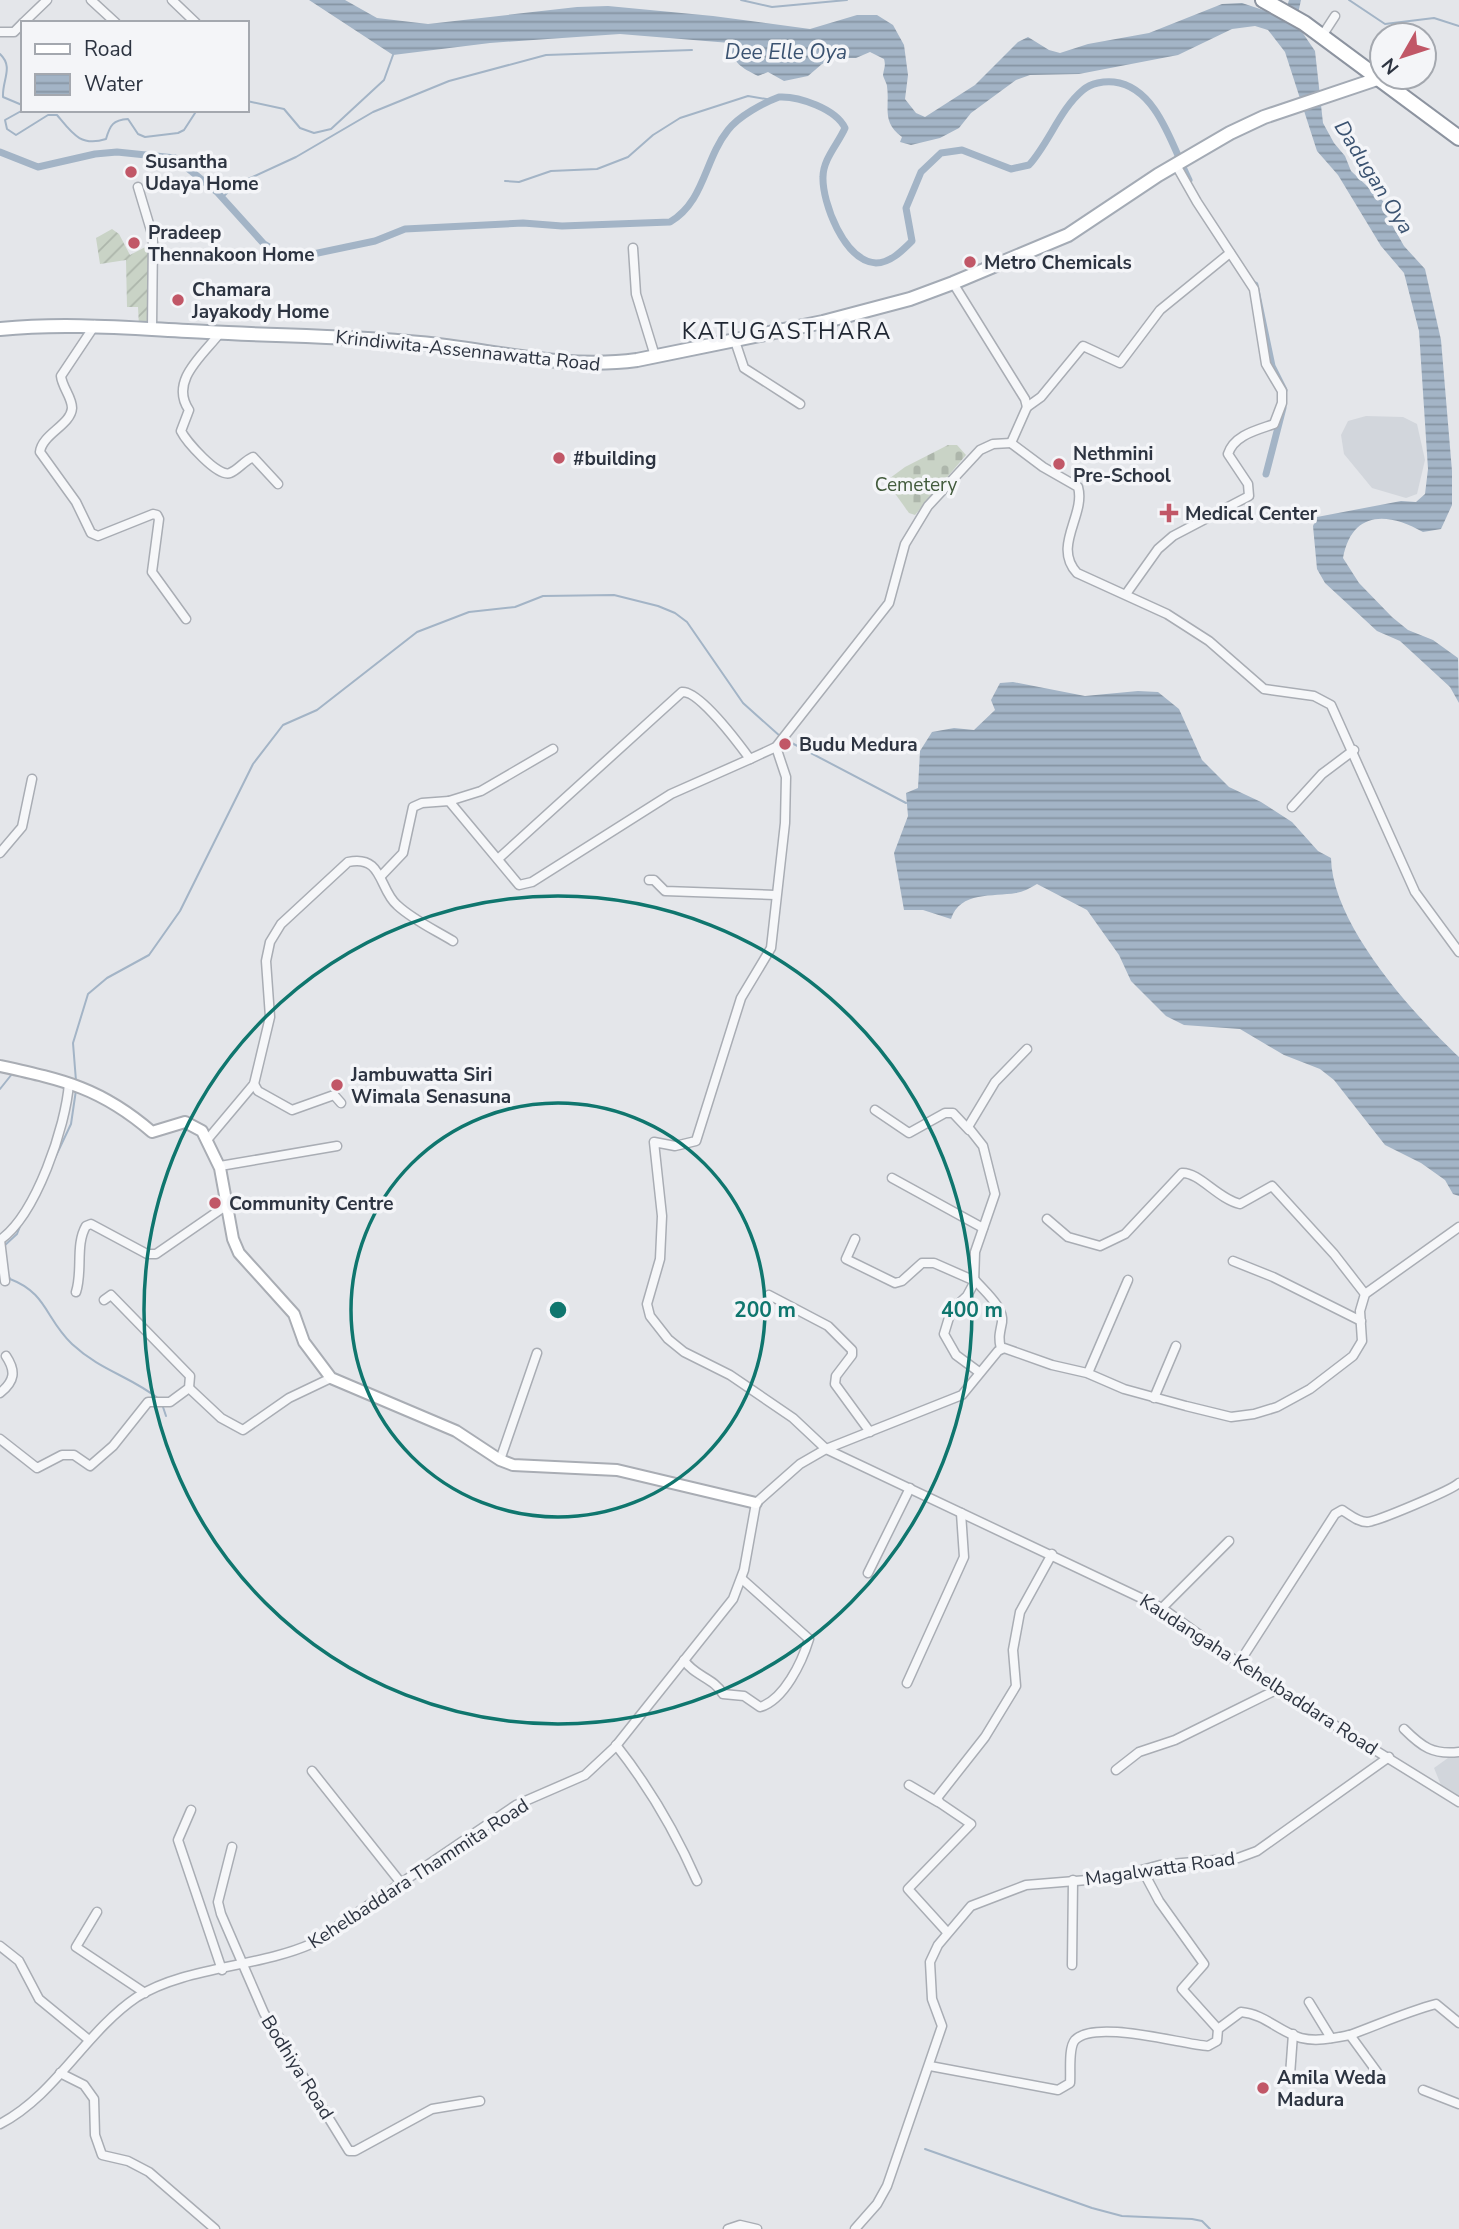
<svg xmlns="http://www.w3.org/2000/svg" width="1459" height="2229" viewBox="0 0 1459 2229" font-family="'Nunito Sans',sans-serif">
	<defs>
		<pattern id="cemetery-stones" width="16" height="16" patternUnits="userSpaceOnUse" patternTransform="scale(1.75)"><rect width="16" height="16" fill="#c9d3c6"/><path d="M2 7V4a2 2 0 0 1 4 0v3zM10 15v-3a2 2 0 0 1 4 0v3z" fill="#adb6ab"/></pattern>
		<pattern id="garden-furrows" width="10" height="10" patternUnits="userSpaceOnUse" patternTransform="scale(1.75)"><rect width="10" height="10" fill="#c9d3c6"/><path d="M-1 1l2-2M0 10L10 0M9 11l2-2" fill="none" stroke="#adb6ab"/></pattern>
		<pattern id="water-rules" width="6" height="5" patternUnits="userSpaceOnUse" patternTransform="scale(1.75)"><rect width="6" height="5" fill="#a3b4c6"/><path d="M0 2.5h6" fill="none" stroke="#8593a2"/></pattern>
	</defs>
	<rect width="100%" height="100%" fill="#e4e6ea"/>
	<g fill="#d2d6dc">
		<path d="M 1366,416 L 1403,417 L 1417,424 L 1425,460 L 1417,494 L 1406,498 L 1372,488 L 1344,454 L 1341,435 L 1348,421 Z"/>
		<path d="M 1459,1755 L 1459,1797 L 1441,1785 L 1434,1768 L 1448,1758 Z"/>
	</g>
	<path fill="url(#cemetery-stones)" d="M 948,445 L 957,445 L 966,455 L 915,515 L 909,513 L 886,481 L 905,467 Z"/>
	<path fill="url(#garden-furrows)" d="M 112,229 L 119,234 L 130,255 L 153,243 L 152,328 L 139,326 L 138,307 L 127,307 L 126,260 L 100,264 L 96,238 Z"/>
	<g fill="url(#water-rules)">
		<path d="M 309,0 L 345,0 L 377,18 L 428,24 L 577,7 L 608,6 L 713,16 L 810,29 L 857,15 L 877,15 L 893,25 L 904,45 L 908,75 L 905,99 L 916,113 L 925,117 L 975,85 L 1018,42 L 1028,37 L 1049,50 L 1060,53 L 1088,44 L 1149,33 L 1222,4 L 1242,3 L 1284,17 L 1289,0 L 1301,0 L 1296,23 L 1315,51 L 1323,123 L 1334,143 L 1345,156 L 1351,171 L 1384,202 L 1387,216 L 1404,246 L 1425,269 L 1441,340 L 1452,471 L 1452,505 L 1441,529 L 1423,532 C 1388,512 1352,510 1343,558 L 1359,583 L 1392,617 L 1408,630 L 1433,640 L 1458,658 L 1459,703 L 1450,687 L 1400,641 L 1377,631 L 1325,583 L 1317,569 L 1313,526 L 1317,517 L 1401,501 L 1416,502 L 1425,494 L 1428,469 L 1419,331 L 1404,273 L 1381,246 L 1338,175 L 1317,151 L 1285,52 L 1268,30 L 1255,26 L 1232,29 L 1178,55 L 1079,74 L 1030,75 L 1016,80 L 971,113 L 959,128 L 940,138 L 911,145 L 900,142 L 902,137 C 881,122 890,107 887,86 C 887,84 883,77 883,75 C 884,68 886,66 884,59 L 870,52 L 856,58 L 839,58 L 822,64 L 808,76 L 784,81 L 768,72 L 758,76 C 742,68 731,62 730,43 L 620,34 L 490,43 L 393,55 Z"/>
		<path d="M 1013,682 L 1085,696 L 1138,691 L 1158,692 L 1179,709 L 1202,760 L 1229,787 L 1261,802 L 1292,822 L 1318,851 L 1331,858 C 1332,924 1412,1013 1459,1057 L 1459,1196 L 1453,1194 L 1445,1180 L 1421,1163 L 1385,1145 L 1334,1080 L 1320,1069 L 1284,1055 L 1240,1029 L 1184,1025 L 1166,1016 L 1131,981 L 1119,955 L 1087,910 L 1037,884 C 1030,888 1023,892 1016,893 C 993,897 960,891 951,919 L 923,910 L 904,910 L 894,853 L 908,816 L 906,793 L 918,788 L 920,751 L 932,732 L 954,728 L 974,730 L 995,710 L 991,700 L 1000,683 Z"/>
	</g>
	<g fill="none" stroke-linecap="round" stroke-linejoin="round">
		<g stroke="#a3b4c6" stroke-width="2">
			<path d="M 741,0 L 772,7 L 847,0"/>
			<path d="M 1349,0 L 1385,24 L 1434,18 L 1459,26"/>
			<path d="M 0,54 C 14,67 2,80 3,97 L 22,105 L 23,110"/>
			<path d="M 247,101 L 284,109 L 300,128 L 314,133 L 331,129 L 384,80 L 393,55"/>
			<path d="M 23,110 L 5,120 L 7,129 L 16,135 L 48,115 L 57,115 C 72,133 80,147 106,139 C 110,125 113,120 128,119 L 138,134 L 145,137 L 178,133 L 184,130 L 197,110"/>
			<path d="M 505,181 L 519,182 L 551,171 L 597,169 L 628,157 L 653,135 L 680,118 L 748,96 L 772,100"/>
			<path d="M 222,198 L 235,185 L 296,157 L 373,112 L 449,81 L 546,55 L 692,50"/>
			<path d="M 786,740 L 906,803"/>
			<path d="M 76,1081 L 73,1043 L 88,994 L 107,978 L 149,955 L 180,911 L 253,764 L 283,725 L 317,710 L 417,632 L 469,612 L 515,607 L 543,596 L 614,595 L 658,606 L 675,613 L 687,622 L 743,703 L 781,737"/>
			<path d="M 0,1089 L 12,1074"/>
			<path d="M 54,1160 L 71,1124 L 76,1090"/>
			<path d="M 4,1246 L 17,1234 L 21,1224"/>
			<path d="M 7,1272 L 10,1279 C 47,1293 45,1318 72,1344 C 101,1371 130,1376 159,1399"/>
			<path d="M 163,1407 L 166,1416"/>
			<path d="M 925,2149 L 1092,2208 L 1122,2216 L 1192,2219 L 1202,2221 L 1210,2229"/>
		</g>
		<g stroke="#a3b4c6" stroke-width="7">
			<path d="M 0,152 L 38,167 L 95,154 L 117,152 L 175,158 L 217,192 L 264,244 L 279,253 L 299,257 L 375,241 L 405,229 L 523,223 L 562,226 L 670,222 C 705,201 704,160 728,130 C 739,116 763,103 779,97 C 799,96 836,109 845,128 C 838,144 823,159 823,177 C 822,202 844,261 876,263 C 890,263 902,251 912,241 L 906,208 L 921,172 L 941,153 L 962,150 L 1011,169 L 1029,165 C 1049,143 1060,109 1083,90 C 1091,83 1104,81 1114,82 C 1157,87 1172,146 1189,180"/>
			<path d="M 1255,285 L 1272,366 L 1284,390"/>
			<path d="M 1266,474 L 1283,408"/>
		</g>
		<g stroke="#a9adb4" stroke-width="11">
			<g id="street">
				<path d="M 91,0 L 116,23"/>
				<path d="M 172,0 L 196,23"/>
				<path d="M 23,23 L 47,0"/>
				<path d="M 0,32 L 14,32 L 23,23"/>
				<path d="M 1322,36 L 1335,16"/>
				<path d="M 138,187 L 153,237 L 152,328"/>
				<path d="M 633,248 L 636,294 L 655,356"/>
				<path d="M 953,283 L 1025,399 L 1027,407 L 1011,443"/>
				<path d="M 95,325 L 61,376 C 62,387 72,397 72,408 C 71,425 42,434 40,452 L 76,502 L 91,533 L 98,536 L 153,514 L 157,515 L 159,519 L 152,572 L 186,619"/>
				<path d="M 220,333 C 203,355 169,381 189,410 L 181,431 C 186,441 218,478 230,473 C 238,470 244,461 253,457 L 278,484"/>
				<path d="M 734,338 L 744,368 L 800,404"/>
				<path d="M 1027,407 L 1041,397 L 1083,346 L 1120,363 L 1160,310 L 1230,253"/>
				<path d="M 1011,443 L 1043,467 L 1078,487 C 1086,515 1052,546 1077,573 L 1167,614 L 1209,641 L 1264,689 L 1314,696 L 1331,705 L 1415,892 L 1459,952"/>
				<path d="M 1126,594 L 1158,549 L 1173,536 L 1249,496 L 1248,484 L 1228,454 C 1234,435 1257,430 1274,424 L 1282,403 L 1282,391 L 1266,364 L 1254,289 L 1197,202 L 1176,165"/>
				<path d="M 776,747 L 786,777 L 785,823 L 771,948 L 741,998 L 696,1141 L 675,1146 L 654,1142 L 662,1216 L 660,1259 L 647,1304 L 650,1316 L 668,1339 L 684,1352 L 730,1375 L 793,1418 L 826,1449 L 1162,1608 L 1265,1682 L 1459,1802"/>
				<path d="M 449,801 L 481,791 L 553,749"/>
				<path d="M 1292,807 L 1322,774 L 1354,750"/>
				<path d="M 0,853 L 22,827 L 32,779"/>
				<path d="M 498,859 L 682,692 C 699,690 739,744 750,759 L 776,747 L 889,603 L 905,544 L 928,506 L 980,450 L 993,444 L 1011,443"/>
				<path d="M 382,875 L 403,853 L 413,807 L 422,803 L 449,801 L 519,885 L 532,882 L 671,794 L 750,759"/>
				<path d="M 649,880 L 654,880 L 665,891 L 775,895"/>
				<path d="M 254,1084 L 258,1091 L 292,1110 L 334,1095 L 341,1103"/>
				<path d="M 875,1110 L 909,1133 L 945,1113 L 953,1113 L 969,1130"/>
				<path d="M 207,1140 L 254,1084 L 270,1017 L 266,961 L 270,942 L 281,924 L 348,862 C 383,854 379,890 397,905 C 413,920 435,930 453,941"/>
				<path d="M 220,1166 L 337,1146"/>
				<path d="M 892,1178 L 983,1228"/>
				<path d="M 1047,1219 L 1068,1237 L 1100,1246 L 1125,1234 L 1182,1173 C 1199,1172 1218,1199 1240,1204 L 1272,1186 L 1334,1254 L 1365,1294"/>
				<path d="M 855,1239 L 846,1259 L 895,1283 L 902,1281 L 922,1263 L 934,1263 L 975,1281"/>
				<path d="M 1233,1261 L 1273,1277 L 1361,1321"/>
				<path d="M 975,1280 C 984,1291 1004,1307 1002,1322 C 1000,1333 998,1337 1001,1349"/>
				<path d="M 5,1281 L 0,1240 C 36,1215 66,1126 69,1083"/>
				<path d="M 76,1292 C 83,1271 75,1245 86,1226 L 91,1224 L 147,1254 L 156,1254 L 227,1205"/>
				<path d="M 769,1295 L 828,1326 L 852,1350 L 852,1355 L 836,1376 L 835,1384 L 870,1432"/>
				<path d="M 979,1372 L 956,1355 L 944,1334 L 951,1311 L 967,1296 L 974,1283 L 975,1252 L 995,1194 L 983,1146 L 968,1127 L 995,1082 L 1027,1049"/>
				<path d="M 1088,1373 L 1128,1280"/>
				<path d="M 189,1388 L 221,1418 L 243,1430 L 289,1398 L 331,1378"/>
				<path d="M 0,1393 C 15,1381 16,1371 6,1356"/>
				<path d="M 1154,1398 L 1176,1346"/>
				<path d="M 0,1439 L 37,1468 L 62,1455 L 74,1455 L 90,1466 L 113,1446 L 148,1402 L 170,1402 L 189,1388 L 190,1376 L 111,1295 L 104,1300"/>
				<path d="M 500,1460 L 537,1353"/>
				<path d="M 868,1573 L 910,1488"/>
				<path d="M 1162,1608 L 1229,1541"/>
				<path d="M 684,1660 C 694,1676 714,1678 723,1694 L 744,1696 L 760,1707 C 784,1700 802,1662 809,1639 L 742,1579"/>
				<path d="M 1239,1663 L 1335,1514 L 1342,1510 C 1350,1515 1358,1522 1367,1522 C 1376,1522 1452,1490 1459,1483"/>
				<path d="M 907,1683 L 964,1557 L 961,1513"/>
				<path d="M 1404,1729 C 1422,1747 1433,1755 1459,1752"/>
				<path d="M 616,1745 C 650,1788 675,1831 697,1881"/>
				<path d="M 1116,1770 L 1139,1752 L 1175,1740 L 1278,1689"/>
				<path d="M 312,1771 L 401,1883"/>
				<path d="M 909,1785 L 938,1802"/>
				<path d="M 191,1810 L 178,1840 L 222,1970"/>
				<path d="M 232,1847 L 218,1902 L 221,1914 L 264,2013 L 349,2151 L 355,2151 L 432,2109 L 480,2101"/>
				<path d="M 1143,1871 L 1159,1901 L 1204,1964 L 1182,1989 L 1218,2029"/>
				<path d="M 97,1912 L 76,1947 L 145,1993"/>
				<path d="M 947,1932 L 908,1889 L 971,1824 L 940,1803 L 937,1798 L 985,1737 L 1016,1686 L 1013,1650 L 1020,1612 L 1052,1554"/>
				<path d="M 0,1946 L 19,1961 L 39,1999 L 89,2040"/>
				<path d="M 1072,1965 L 1073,1880"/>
				<path d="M 1309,2002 L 1331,2038"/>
				<path d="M 1350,2035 C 1380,2024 1406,2012 1436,2004 L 1459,2023"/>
				<path d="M 930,2066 L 1058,2090 L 1070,2083 C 1071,2072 1068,2048 1075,2040 C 1095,2019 1180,2044 1208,2046 L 1217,2041 L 1218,2029 L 1241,2012 C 1265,2014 1279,2032 1301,2038 C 1317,2042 1334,2038 1350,2035 L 1377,2072"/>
				<path d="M 60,2073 L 84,2085 L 94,2099 L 95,2135 L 102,2155 L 128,2161 L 149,2172 L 215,2229"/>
				<path d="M 1290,2075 L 1293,2034"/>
				<path d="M 1423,2090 L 1459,2104"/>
				<path d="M 0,2124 C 56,2095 85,2032 137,1997 C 184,1967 259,1967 311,1944 L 516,1805 L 585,1775 L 615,1747 L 733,1599 L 744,1570 L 756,1503 L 800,1464 L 826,1449 L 962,1395 L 998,1351 L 1004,1348 L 1052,1365 L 1087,1373 L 1124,1389 L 1186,1406 L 1231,1417 L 1254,1414 L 1277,1407 L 1310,1389 L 1353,1356 L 1362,1341 L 1360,1311 L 1365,1294 L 1459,1227"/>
				<path d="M 728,2229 L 740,2225 L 757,2229"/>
				<path d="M 855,2229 L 877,2204 L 887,2186 L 942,2026 L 932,1999 L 930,1962 L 938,1945 L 971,1906 L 1026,1885 L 1112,1878 L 1160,1865 L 1238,1858 L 1257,1851 L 1389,1757"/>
			</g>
		</g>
		<g stroke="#a9adb4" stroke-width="14">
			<path id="secondary" d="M 0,1066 C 64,1080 101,1088 152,1132 L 185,1122 L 202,1131 L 220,1168 L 233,1239 L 239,1253 L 294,1314 L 304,1342 L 331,1378 L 456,1431 L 500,1460 L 513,1465 L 617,1470 L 756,1503"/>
		</g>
		<g stroke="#a4abb5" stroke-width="16">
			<path id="primary" d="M 0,329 C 70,322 138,329 207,332 C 279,336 349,336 420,343 C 493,350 563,370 637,360 L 823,322 L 910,299 L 953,283 L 1068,235 L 1158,175 L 1230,133 L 1264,117 L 1380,78"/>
		</g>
		<g stroke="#8d94a0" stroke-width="18">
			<path id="highway" d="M 1263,0 L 1304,23 L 1459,138"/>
		</g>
		<use href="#street" stroke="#f6f7f9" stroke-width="8"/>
		<use href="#secondary" stroke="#fff" stroke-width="10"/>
		<use href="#primary" stroke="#fff" stroke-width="12"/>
		<use href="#highway" stroke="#fff" stroke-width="14"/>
	</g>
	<g fill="none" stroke="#0f766e" stroke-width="3.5">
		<circle cx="558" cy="1310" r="207"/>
		<circle cx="558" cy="1310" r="414"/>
	</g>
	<g fill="#c15767" stroke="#f4f5f8" stroke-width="2.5">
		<circle cx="131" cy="172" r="7"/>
		<circle cx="134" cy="243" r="7"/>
		<circle cx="970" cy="262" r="7"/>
		<circle cx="178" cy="300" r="7"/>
		<circle cx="559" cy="458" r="7"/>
		<circle cx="1059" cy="464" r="7"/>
		<path d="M1165.5 502.5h7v7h7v7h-7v7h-7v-7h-7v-7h7z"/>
		<circle cx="785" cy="744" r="7"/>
		<circle cx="337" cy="1085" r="7"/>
		<circle cx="215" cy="1203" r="7"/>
		<circle cx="1263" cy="2088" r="7"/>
	</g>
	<g text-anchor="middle" stroke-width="7" stroke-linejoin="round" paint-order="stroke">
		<g font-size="19" font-weight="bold" fill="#2d3441" stroke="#f4f5f8" text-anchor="start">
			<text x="145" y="168">Susantha<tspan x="145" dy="22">Udaya Home</tspan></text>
			<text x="148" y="239">Pradeep<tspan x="148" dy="22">Thennakoon Home</tspan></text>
			<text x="984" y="269">Metro Chemicals</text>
			<text x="192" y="296">Chamara<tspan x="192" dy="22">Jayakody Home</tspan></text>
			<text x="1073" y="460">Nethmini<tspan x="1073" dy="22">Pre-School</tspan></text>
			<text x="573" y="465">#building</text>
			<text x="1185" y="520">Medical Center</text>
			<text x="799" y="751">Budu Medura</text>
			<text x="351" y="1081">Jambuwatta Siri<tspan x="351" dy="22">Wimala Senasuna</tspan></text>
			<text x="229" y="1210">Community Centre</text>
			<text x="1277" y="2084">Amila Weda<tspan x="1277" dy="22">Madura</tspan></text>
		</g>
		<g font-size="19" fill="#2d3441" stroke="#f4f5f8">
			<text transform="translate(468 350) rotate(6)" y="7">Krindiwita-Assennawatta Road</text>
			<text transform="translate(1259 1674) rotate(33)" y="7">Kaudangaha Kehelbaddara Road</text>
			<text transform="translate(1160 1868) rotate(-8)" y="7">Magalwatta Road</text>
			<text transform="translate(418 1873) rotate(-33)" y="7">Kehelbaddara Thammita Road</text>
			<text transform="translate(298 2067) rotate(58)" y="7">Bodhiya Road</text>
		</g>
		<g font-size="19" fill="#425b3c" stroke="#f4f5f8">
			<text x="916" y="491">Cemetery</text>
		</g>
		<g font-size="21" font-style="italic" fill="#3b5371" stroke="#f4f5f8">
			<text x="786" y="59">Dee Elle Oya</text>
			<text transform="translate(1374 177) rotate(58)" y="7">Dadugan Oya</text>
		</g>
		<g font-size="23" letter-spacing="2" fill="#1f2632" stroke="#f4f5f8">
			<text x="787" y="339">KATUGASTHARA</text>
		</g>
	</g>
	<circle cx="558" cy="1310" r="10" fill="#0f766e" stroke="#f4f5f8" stroke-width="3.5"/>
	<g font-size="21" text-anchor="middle" font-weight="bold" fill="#0f766e" stroke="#f4f5f8" stroke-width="7" stroke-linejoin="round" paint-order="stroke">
		<text x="765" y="1317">200 m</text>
		<text x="972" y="1317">400 m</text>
	</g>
	<rect x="21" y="21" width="228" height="91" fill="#f4f5f8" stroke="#a4a8af" stroke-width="2"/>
	<rect x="35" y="44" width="35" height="10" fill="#ffffff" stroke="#a4a8af" stroke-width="2"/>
	<text x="84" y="56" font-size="21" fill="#2d3441">Road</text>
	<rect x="35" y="74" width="35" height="21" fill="url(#water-rules)" stroke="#a4a8af" stroke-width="2"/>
	<text x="84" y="91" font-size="21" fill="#2d3441">Water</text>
	<g transform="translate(1403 56) rotate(231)"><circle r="33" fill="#f4f5f8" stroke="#a4a8af" stroke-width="2"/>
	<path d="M0-5L12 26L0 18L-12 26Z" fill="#c15767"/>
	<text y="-10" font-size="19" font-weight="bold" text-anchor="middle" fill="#2d3441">N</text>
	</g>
</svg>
